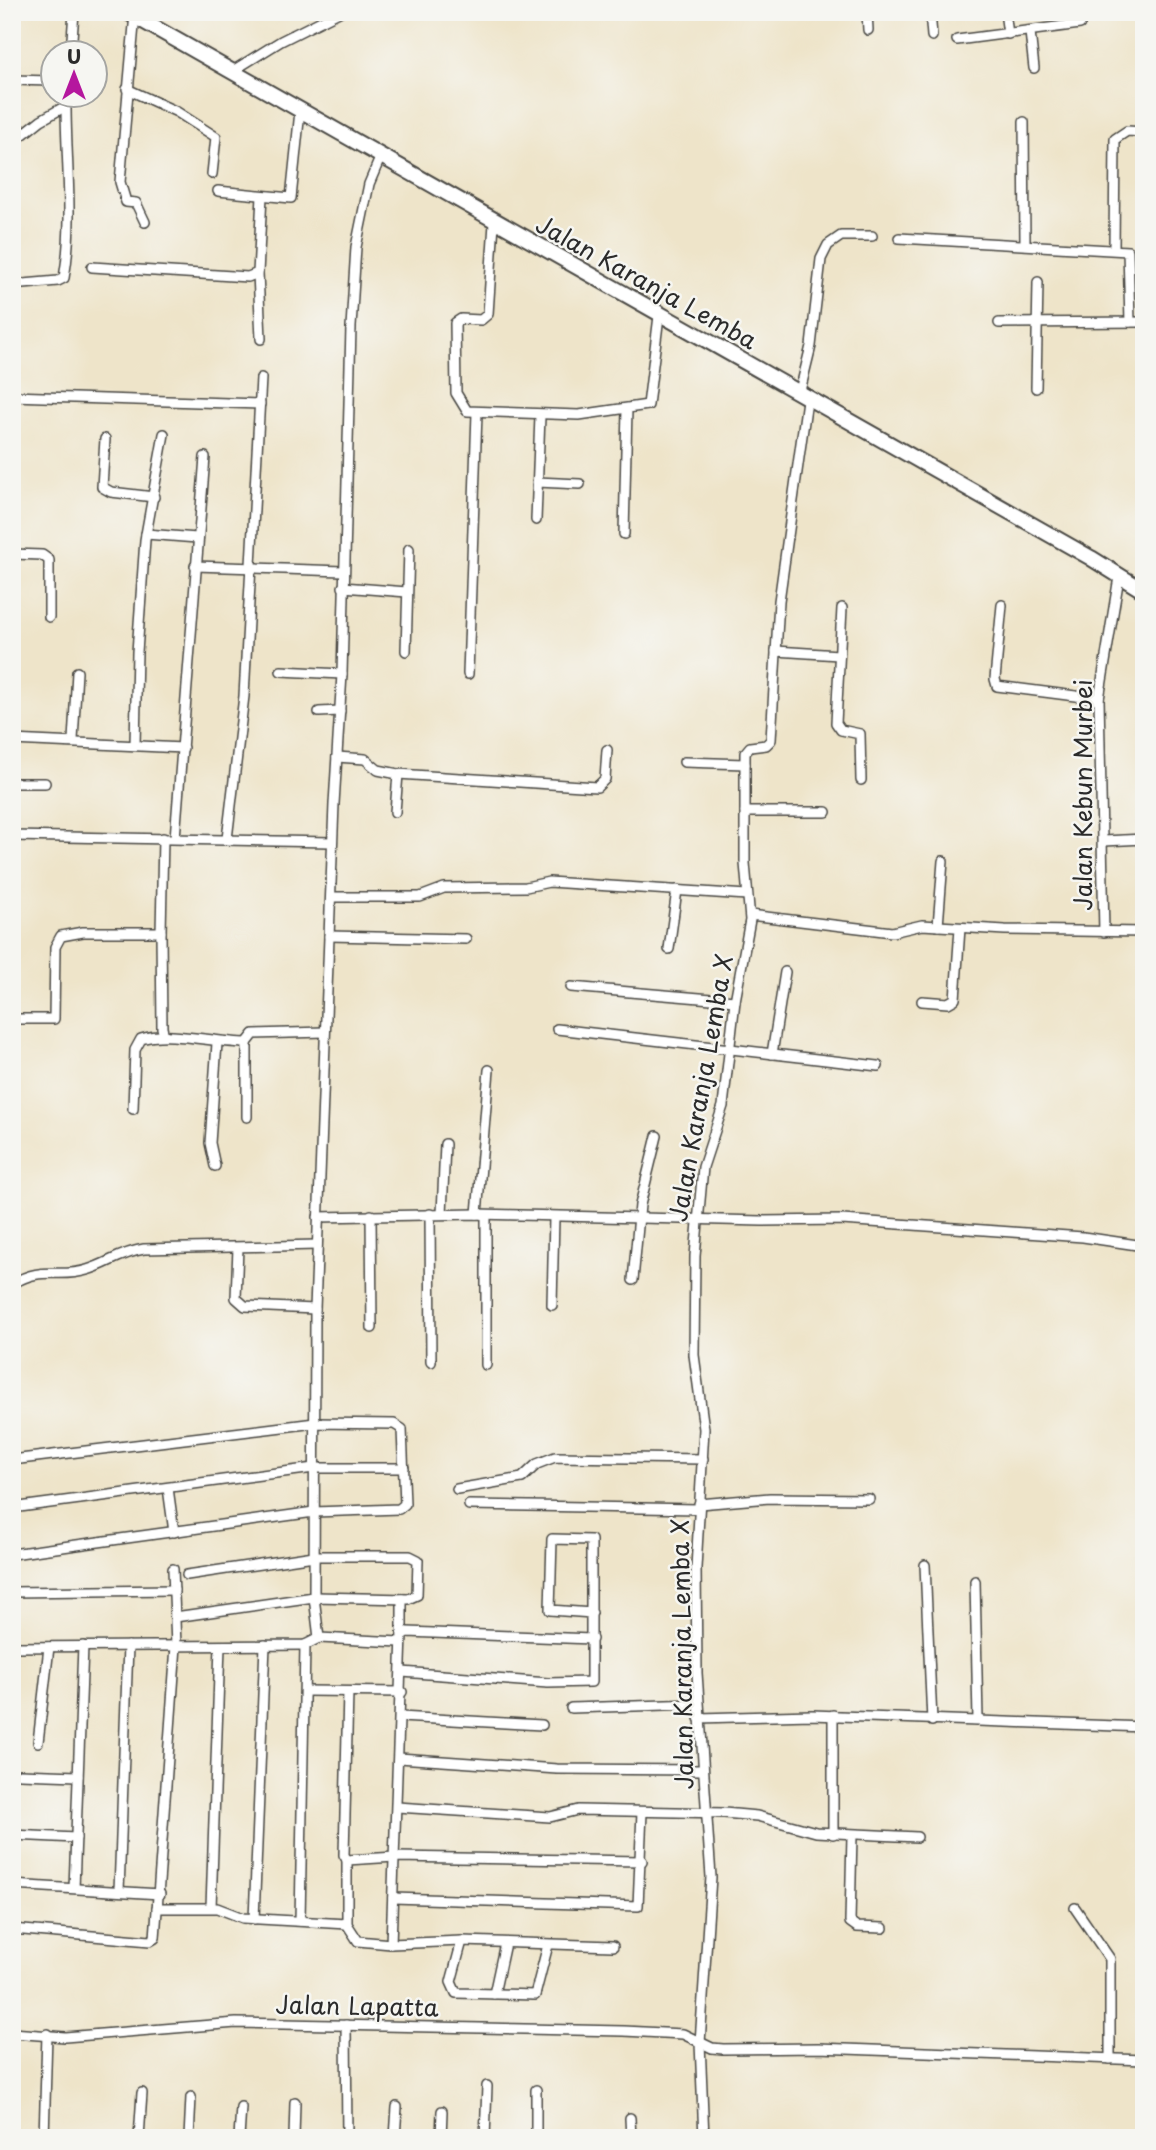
<svg xmlns="http://www.w3.org/2000/svg" width="1156" height="2150" viewBox="0 0 1156 2150" font-family="'Playpen Sans',sans-serif">
	<rect width="100%" height="100%" fill="#f6f6f2"/>
	<filter id="ink" filterUnits="userSpaceOnUse"><feTurbulence type="fractalNoise" baseFrequency=".0143" numOctaves="2"/><feDisplacementMap in="SourceGraphic" scale="14" xChannelSelector="R" yChannelSelector="G"/><feConvolveMatrix kernelMatrix="1 2 1 2 8 2 1 2 1" color-interpolation-filters="sRGB"/></filter>
	<filter id="wash" filterUnits="userSpaceOnUse"><feTurbulence type="fractalNoise" baseFrequency=".00686" numOctaves="4" result="noise"/><feDisplacementMap in="SourceGraphic" scale="28" xChannelSelector="R" yChannelSelector="G"/><feGaussianBlur stdDeviation="1.57" result="paint"/><feColorMatrix in="noise" values="0 0 0 0 0 0 0 0 0 0 0 0 0 0 0 0 0 1.4 0 .05"/><feComposite in="paint" operator="in"/></filter>
	<g filter="url(#wash)">
		<rect width="100%" height="100%" fill="#eee4c9"/>
	</g>
	<g filter="url(#ink)">
		<g fill="none" stroke-linecap="round" stroke-linejoin="round">
			<g stroke="#484743" stroke-width="12">
				<g id="street">
					<path d="M 589,12 L 589,14"/>
					<path d="M 867,12 L 868,30"/>
					<path d="M 930,12 L 932,36"/>
					<path d="M 1005,12 L 1008,34"/>
					<path d="M 135,14 L 120,182 L 126,202 L 136,203 L 145,222"/>
					<path d="M 1030,32 L 1034,68"/>
					<path d="M 957,40 L 1080,24 L 1087,12"/>
					<path d="M 71,52 L 74,12"/>
					<path d="M 231,72 L 281,41 L 339,12"/>
					<path d="M 12,80 L 52,81"/>
					<path d="M 127,89 L 177,112 L 216,137 L 212,174"/>
					<path d="M 1024,122 L 1025,243"/>
					<path d="M 12,143 L 41,120 L 66,106 L 67,94"/>
					<path d="M 218,191 L 291,198 L 300,111"/>
					<path d="M 494,223 L 488,314 L 481,320 L 461,319 L 455,323 L 456,393 L 467,411 L 579,415 L 648,405 L 659,316"/>
					<path d="M 899,238 L 1128,251 L 1130,322"/>
					<path d="M 1114,249 L 1115,139 L 1127,131 L 1144,132"/>
					<path d="M 92,267 L 248,277 L 258,273"/>
					<path d="M 12,285 L 58,281 L 64,278 C 74,223 66,162 66,106"/>
					<path d="M 999,323 L 1144,322"/>
					<path d="M 261,339 L 258,273 L 262,196"/>
					<path d="M 1036,388 L 1038,282"/>
					<path d="M 799,395 L 811,346 L 821,259 L 828,245 L 841,236 L 872,236"/>
					<path d="M 12,396 L 260,404"/>
					<path d="M 105,439 L 102,487 L 111,492 L 154,497"/>
					<path d="M 537,482 L 580,484"/>
					<path d="M 536,520 L 540,416"/>
					<path d="M 146,534 L 197,538"/>
					<path d="M 624,534 L 627,409"/>
					<path d="M 12,554 L 42,555 L 49,560 L 49,617"/>
					<path d="M 195,566 L 343,571"/>
					<path d="M 343,587 L 407,592"/>
					<path d="M 1002,605 L 995,679 L 997,686 L 1099,699"/>
					<path d="M 842,608 L 836,723 L 841,730 L 860,734 L 861,780"/>
					<path d="M 406,651 L 409,549"/>
					<path d="M 776,651 L 839,655"/>
					<path d="M 281,671 L 342,674"/>
					<path d="M 468,674 L 477,413"/>
					<path d="M 319,712 L 340,711"/>
					<path d="M 12,740 L 183,748"/>
					<path d="M 73,740 L 77,672"/>
					<path d="M 135,745 L 137,652 L 145,540 L 164,434"/>
					<path d="M 337,757 L 365,759 L 378,770 L 398,774 L 597,787 L 605,779 L 607,750"/>
					<path d="M 684,762 L 745,764"/>
					<path d="M 12,783 L 45,783"/>
					<path d="M 395,812 L 398,774"/>
					<path d="M 745,812 L 826,812"/>
					<path d="M 12,836 L 332,842"/>
					<path d="M 175,838 L 205,457"/>
					<path d="M 227,839 L 244,696 L 261,378"/>
					<path d="M 1104,841 L 1144,839"/>
					<path d="M 332,897 L 420,897 L 444,888 L 526,887 L 549,882 L 747,895"/>
					<path d="M 750,915 L 892,932 L 922,925 L 1005,930 L 1144,932"/>
					<path d="M 938,926 L 943,861"/>
					<path d="M 161,932 L 163,838"/>
					<path d="M 1104,932 L 1099,699 L 1119,577"/>
					<path d="M 329,936 L 466,939"/>
					<path d="M 669,949 L 677,890"/>
					<path d="M 571,987 L 735,1001"/>
					<path d="M 922,1001 L 948,1003 L 955,999 L 960,928"/>
					<path d="M 12,1019 L 54,1019 L 55,947 L 61,936 L 83,932 L 161,932 L 162,1028 L 164,1035"/>
					<path d="M 557,1029 L 878,1066"/>
					<path d="M 247,1043 L 247,1117"/>
					<path d="M 772,1054 L 785,972"/>
					<path d="M 133,1109 L 135,1050 L 141,1039 C 170,1030 215,1043 247,1043 L 254,1034 L 325,1032"/>
					<path d="M 215,1166 L 210,1143 L 217,1043"/>
					<path d="M 430,1214 L 431,1362"/>
					<path d="M 442,1214 L 445,1144"/>
					<path d="M 477,1214 L 489,1070"/>
					<path d="M 371,1215 L 372,1328"/>
					<path d="M 318,1217 L 477,1214 L 762,1221 L 842,1220 L 1083,1237 L 1144,1246"/>
					<path d="M 238,1248 L 236,1298 L 245,1306 L 315,1309"/>
					<path d="M 633,1280 L 640,1205 L 657,1136"/>
					<path d="M 12,1284 C 43,1265 57,1279 87,1270 C 108,1264 119,1253 144,1249 L 317,1245"/>
					<path d="M 552,1305 L 554,1217"/>
					<path d="M 486,1365 L 486,1215"/>
					<path d="M 12,1460 L 315,1423 L 394,1424 L 402,1429 L 405,1504 L 399,1509 L 314,1512 L 12,1554"/>
					<path d="M 168,1488 L 174,1532"/>
					<path d="M 457,1489 L 522,1478 L 537,1464 L 555,1457 L 703,1459"/>
					<path d="M 699,1504 L 770,1498 L 869,1499"/>
					<path d="M 469,1505 L 698,1509"/>
					<path d="M 12,1508 L 314,1468 L 404,1468"/>
					<path d="M 925,1565 L 932,1721"/>
					<path d="M 975,1581 L 978,1720"/>
					<path d="M 12,1592 L 174,1590"/>
					<path d="M 175,1617 L 314,1597 L 408,1599 L 417,1595 L 418,1560 L 410,1556 L 314,1556 L 187,1575"/>
					<path d="M 402,1635 L 402,1599"/>
					<path d="M 319,1638 L 314,1597 L 315,1309 L 334,804 L 342,674 L 351,327 L 356,247 L 369,184 L 380,158"/>
					<path d="M 592,1639 L 407,1632 L 402,1635 L 391,1944 L 462,1941 L 613,1946"/>
					<path d="M 12,1647 L 305,1645 L 319,1638 L 400,1642"/>
					<path d="M 402,1672 L 548,1683 L 591,1682 L 591,1540 L 552,1539 L 550,1610 L 592,1613"/>
					<path d="M 305,1691 L 402,1692"/>
					<path d="M 348,1692 L 344,1855 L 347,1860 L 395,1857 L 642,1861"/>
					<path d="M 571,1708 L 698,1704"/>
					<path d="M 400,1717 L 542,1725"/>
					<path d="M 699,1718 L 812,1715 L 1144,1727"/>
					<path d="M 38,1742 L 49,1647"/>
					<path d="M 399,1758 L 557,1769 L 702,1770"/>
					<path d="M 20,1774 L 78,1776"/>
					<path d="M 397,1807 L 550,1817 L 578,1810 L 724,1813 L 757,1816 L 816,1832 L 917,1837"/>
					<path d="M 833,1834 L 833,1715"/>
					<path d="M 12,1835 L 76,1838"/>
					<path d="M 852,1835 L 850,1922 L 857,1927 L 883,1928"/>
					<path d="M 347,1860 L 347,1924 L 358,1941 L 391,1944"/>
					<path d="M 12,1885 L 160,1894"/>
					<path d="M 74,1888 L 83,1646"/>
					<path d="M 119,1891 L 128,1646"/>
					<path d="M 393,1898 L 638,1906 L 642,1812"/>
					<path d="M 211,1907 L 220,1646"/>
					<path d="M 157,1908 L 217,1908 L 243,1918 L 347,1924"/>
					<path d="M 1075,1908 L 1110,1959 L 1110,2059"/>
					<path d="M 254,1919 L 265,1645"/>
					<path d="M 300,1921 L 305,1645"/>
					<path d="M 12,1929 L 150,1941 L 155,1938 L 176,1646 L 173,1569"/>
					<path d="M 462,1941 L 451,1982 L 456,1993 L 535,1995 L 548,1945"/>
					<path d="M 494,1994 L 505,1943"/>
					<path d="M 346,2025 L 347,2138"/>
					<path d="M 12,2033 L 65,2037 L 236,2023 L 624,2031 L 683,2034 L 712,2048 L 723,2049 L 818,2048 L 1144,2060"/>
					<path d="M 536,2090 L 536,2138"/>
					<path d="M 630,2118 L 631,2138"/>
					<path d="M 44,2138 L 47,2034"/>
					<path d="M 139,2138 L 142,2093"/>
					<path d="M 189,2138 L 191,2097"/>
					<path d="M 239,2138 L 241,2107"/>
					<path d="M 294,2138 L 295,2102"/>
					<path d="M 395,2138 L 397,2107"/>
					<path d="M 441,2138 L 442,2111"/>
					<path d="M 485,2138 L 487,2086"/>
					<path d="M 704,2138 L 700,2043 L 711,1877 L 697,1673 L 696,1568 L 704,1429 L 694,1355 L 695,1256 L 703,1167 L 723,1106 L 735,1001 L 750,920 L 745,863 L 745,753 L 750,747 L 766,745 L 771,740 L 779,601 L 807,400"/>
				</g>
			</g>
			<g stroke="#484743" stroke-width="18">
				<path id="primary" d="M 127,12 L 1091,558 L 1144,591"/>
			</g>
			<use href="#street" stroke="#fff" stroke-width="9"/>
			<use href="#primary" stroke="#fff" stroke-width="14"/>
		</g>
	</g>
	<g text-anchor="middle" stroke-width="5" stroke-linejoin="round" paint-order="stroke">
		<g font-size="24" fill="#2b2b2b" stroke="#f6f6f2">
			<text transform="translate(646 283) rotate(29)" y="8">Jalan Karanja Lemba</text>
			<text transform="translate(1084 795) rotate(-90)" y="8">Jalan Kebun Murbei</text>
			<text transform="translate(702 1088) rotate(-80)" y="8">Jalan Karanja Lemba X</text>
			<text transform="translate(683 1654) rotate(-91)" y="8">Jalan Karanja Lemba X</text>
			<text transform="translate(357 2007) rotate(1)" y="8">Jalan Lapatta</text>
		</g>
	</g>
	<rect width="1156" height="2150" fill="none" stroke="#f6f6f2" stroke-width="42"/>
	<g transform="translate(74 74)"><circle r="33" fill="#f6f6f2" stroke="#a5a5a2" stroke-width="2"/>
	<path d="M0-5L12 26L0 18L-12 26Z" fill="#b5179e"/>
	<text y="-10" font-size="19" font-weight="bold" text-anchor="middle" fill="#2b2b2b">U</text>
	</g>
</svg>
